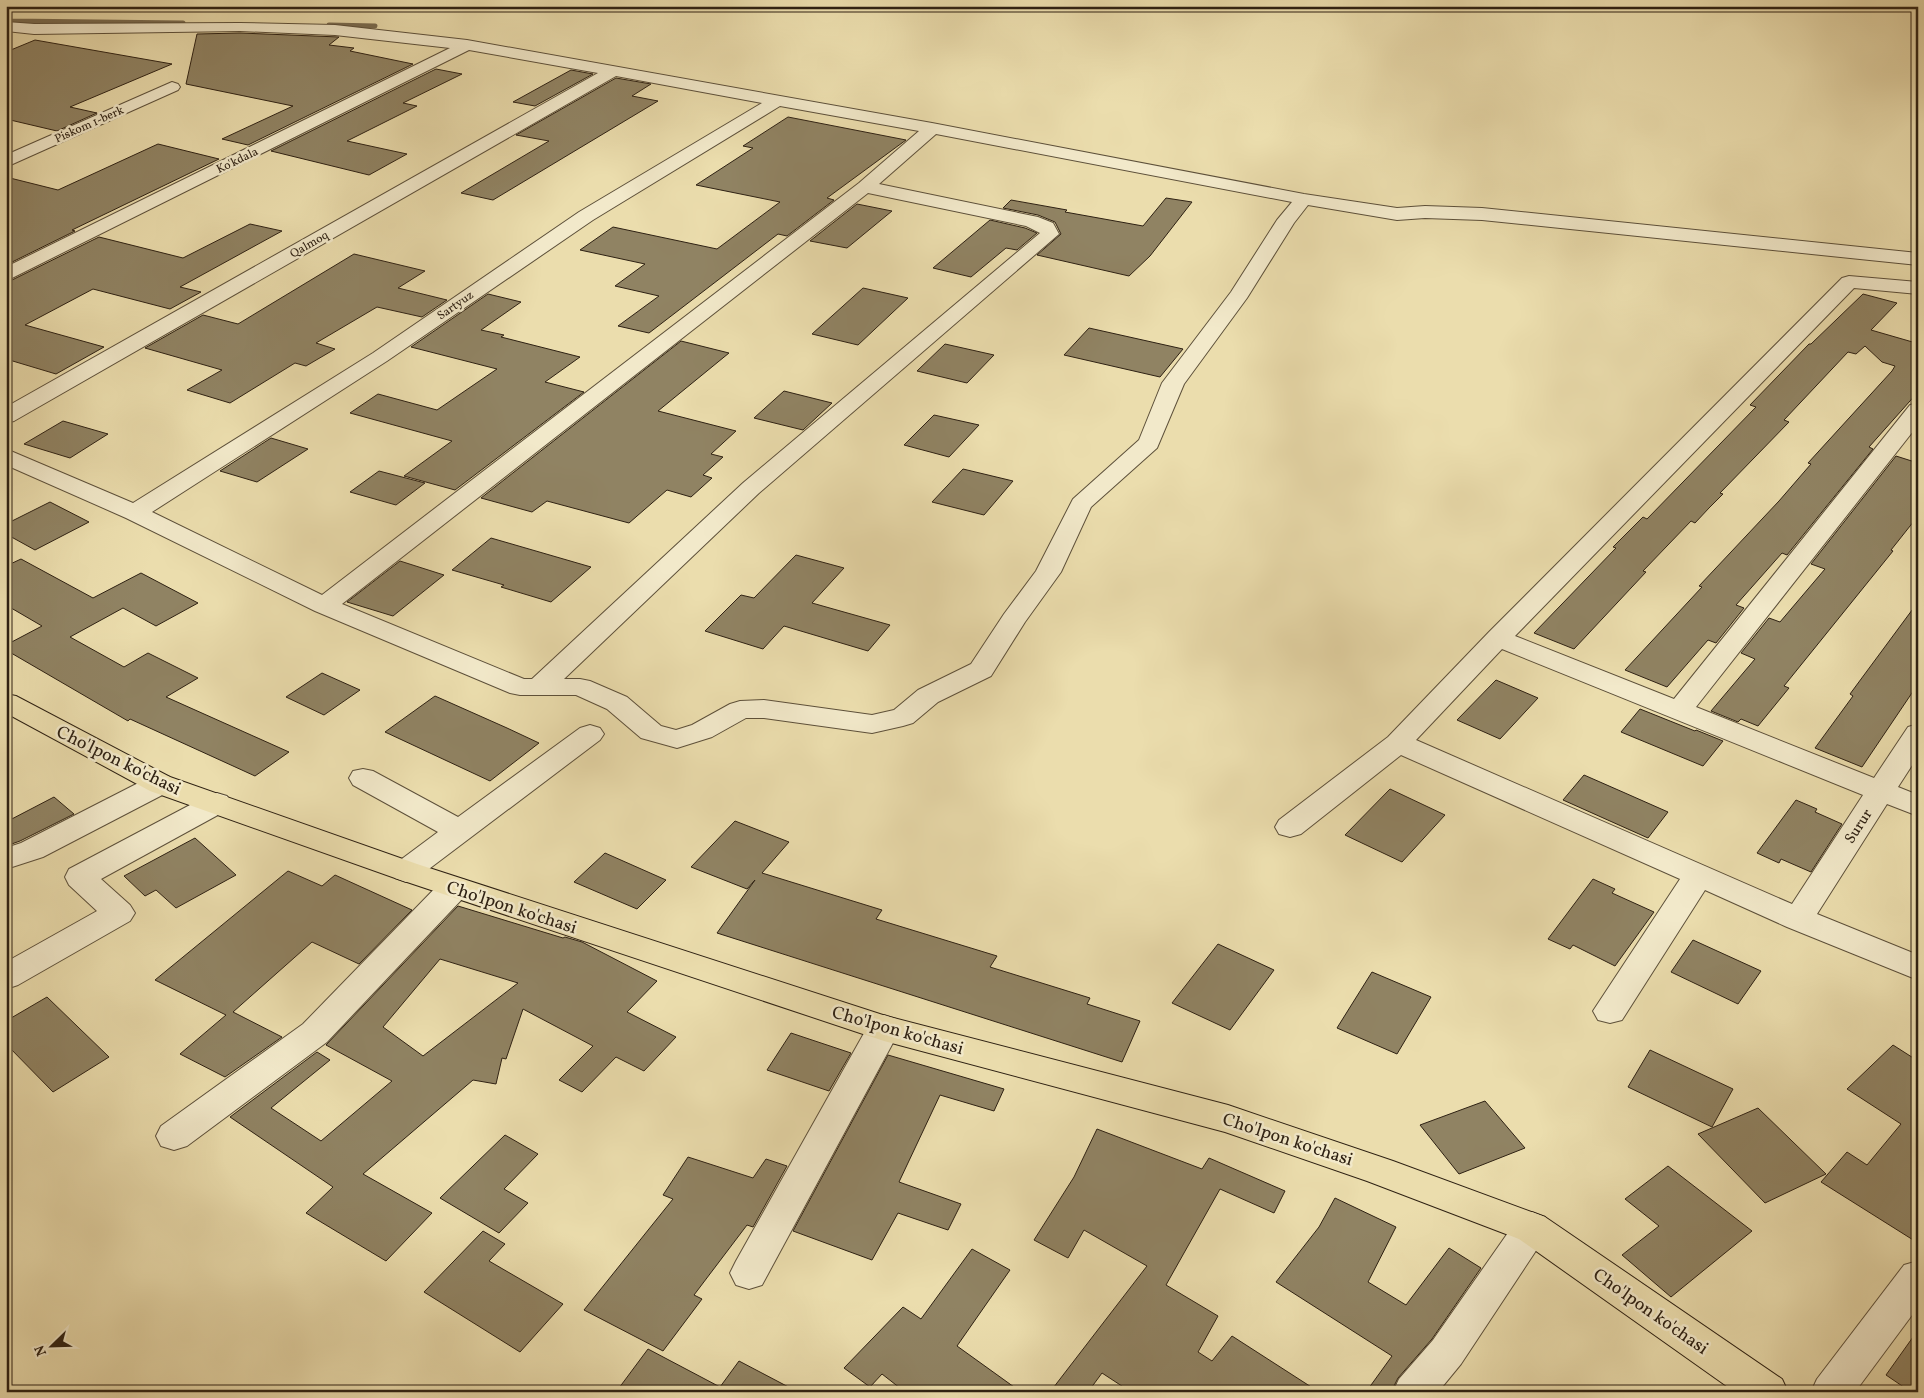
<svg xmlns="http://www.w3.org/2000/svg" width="1924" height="1398" viewBox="0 0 1924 1398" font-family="Vollkorn,serif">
	<rect width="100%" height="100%" fill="#ebddad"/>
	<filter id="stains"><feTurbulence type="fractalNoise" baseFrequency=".004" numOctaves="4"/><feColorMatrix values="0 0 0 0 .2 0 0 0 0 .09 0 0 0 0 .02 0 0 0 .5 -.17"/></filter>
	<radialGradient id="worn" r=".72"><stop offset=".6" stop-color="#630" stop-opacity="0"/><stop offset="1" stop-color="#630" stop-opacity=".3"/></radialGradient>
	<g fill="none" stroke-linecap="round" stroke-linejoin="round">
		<g stroke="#796b50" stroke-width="5">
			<path d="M 6,19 L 11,21 L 183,23"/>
			<path d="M 329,25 L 375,26"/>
		</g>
	</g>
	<g fill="#908363" stroke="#2e2113" fill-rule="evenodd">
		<path d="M 240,33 L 339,37 L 329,45 L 354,48 L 350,51 L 413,64 L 248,145 L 222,139 L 293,106 L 186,84 L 197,34 Z"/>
		<path d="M 35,40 L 172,64 L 70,107 L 97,113 L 57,131 L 6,119 L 6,52 Z"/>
		<path d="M 436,69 L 462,74 L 403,103 L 417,106 L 347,141 L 407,154 L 369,175 L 271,151 Z"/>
		<path d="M 571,70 L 593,74 L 535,106 L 513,102 Z"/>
		<path d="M 616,78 L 651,84 L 632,96 L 658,101 L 493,200 L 461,193 L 549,141 L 516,135 Z"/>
		<path d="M 788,117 L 906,140 L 827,198 L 834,200 L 787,236 L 778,234 L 649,333 L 618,326 L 659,296 L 615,286 L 645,264 L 580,250 L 613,227 L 717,249 L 780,202 L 696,185 L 753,148 L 743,146 Z"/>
		<path d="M 158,144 L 219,159 L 72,230 L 75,231 L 6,265 L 6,177 L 58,190 Z"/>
		<path d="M 1166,198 L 1192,202 L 1150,256 L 1129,276 L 1037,255 L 1061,234 L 1055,222 L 1038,215 L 1003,208 L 1011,200 L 1067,210 L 1065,212 L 1143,226 Z"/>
		<path d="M 857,204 L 892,211 L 847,248 L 810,241 Z"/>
		<path d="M 990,220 L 1025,228 L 1037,233 L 1017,250 L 1006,248 L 971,277 L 933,268 Z"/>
		<path d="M 250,224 L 282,231 L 180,287 L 201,292 L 170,309 L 93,289 L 25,325 L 104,347 L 56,374 L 6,359 L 6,283 L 99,237 L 183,258 Z"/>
		<path d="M 354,254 L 425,271 L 398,288 L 447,300 L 422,317 L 377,307 L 316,343 L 335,349 L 306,366 L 295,363 L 230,403 L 187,390 L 222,370 L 145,348 L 203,315 L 238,324 Z"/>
		<path d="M 863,288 L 908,298 L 858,345 L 812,334 Z"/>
		<path d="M 488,294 L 521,302 L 481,330 L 504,335 L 501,337 L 580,357 L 545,382 L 584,392 L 455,490 L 404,476 L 452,441 L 350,413 L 378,394 L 437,410 L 497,369 L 411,347 Z"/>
		<path d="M 1863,294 L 1897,303 L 1871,330 L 1916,343 L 1918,341 L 1918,392 L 1869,447 L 1873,449 L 1787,555 L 1782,553 L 1736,605 L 1744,608 L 1716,643 L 1708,640 L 1667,687 L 1625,670 L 1702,587 L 1699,586 L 1779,501 L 1811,464 L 1808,463 L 1892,371 L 1895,366 L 1882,362 L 1865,346 L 1856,354 L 1848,352 L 1784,420 L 1789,422 L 1720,493 L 1723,494 L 1709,508 L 1695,523 L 1691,521 L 1643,571 L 1646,572 L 1574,649 L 1534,633 L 1616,548 L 1613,547 L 1643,517 L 1647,519 L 1756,407 L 1750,405 L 1809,344 L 1811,344 Z"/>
		<path d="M 1089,328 L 1183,349 L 1160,377 L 1064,355 Z"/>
		<path d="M 681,341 L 729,353 L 658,411 L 736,431 L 711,454 L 723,457 L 703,475 L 712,478 L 691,497 L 667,490 L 629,523 L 547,501 L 532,512 L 481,498 Z"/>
		<path d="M 945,344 L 994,355 L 967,383 L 917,371 Z"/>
		<path d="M 784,391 L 832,403 L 803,430 L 754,418 Z"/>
		<path d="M 934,415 L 979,425 L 949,457 L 904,445 Z"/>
		<path d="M 63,421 L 108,434 L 70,458 L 24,444 Z"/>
		<path d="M 271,438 L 308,449 L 257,482 L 220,471 Z"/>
		<path d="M 1896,456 L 1918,463 L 1918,516 L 1891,550 L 1893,551 L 1784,686 L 1789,688 L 1758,726 L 1741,719 L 1738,722 L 1711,711 L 1755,659 L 1741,653 L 1769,618 L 1780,622 L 1825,569 L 1811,564 Z"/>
		<path d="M 963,469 L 1013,481 L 984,515 L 932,502 Z"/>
		<path d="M 379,471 L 425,483 L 396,505 L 350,492 Z"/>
		<path d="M 50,502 L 89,522 L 35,550 L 6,534 L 6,524 Z"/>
		<path d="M 491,538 L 591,567 L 551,602 L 501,587 L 504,585 L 452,570 Z"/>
		<path d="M 796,555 L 844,568 L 812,603 L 890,625 L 868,651 L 784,626 L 763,649 L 705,631 L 741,595 L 754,598 Z"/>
		<path d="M 21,559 L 93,598 L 141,573 L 198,603 L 156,626 L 123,608 L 70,637 L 124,667 L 148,653 L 198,678 L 166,697 L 289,752 L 255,776 L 130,719 L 128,721 L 6,650 L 6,645 L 42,626 L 6,605 L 6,566 Z"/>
		<path d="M 400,561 L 444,575 L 393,616 L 347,602 Z"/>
		<path d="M 1918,602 L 1918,684 L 1862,767 L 1815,748 L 1853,696 L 1850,694 Z"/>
		<path d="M 322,673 L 360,690 L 324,715 L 286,697 Z"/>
		<path d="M 1496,680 L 1538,698 L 1500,739 L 1457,720 Z"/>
		<path d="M 435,696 L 507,728 L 539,743 L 490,781 L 385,732 Z"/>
		<path d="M 1640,709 L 1695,731 L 1696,730 L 1723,741 L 1703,766 L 1621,732 Z"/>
		<path d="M 1584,775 L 1625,793 L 1668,812 L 1648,838 L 1563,800 Z"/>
		<path d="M 1390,789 L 1445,815 L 1402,862 L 1345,835 Z"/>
		<path d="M 54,797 L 74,814 L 20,841 L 6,846 L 6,822 Z"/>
		<path d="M 1796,800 L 1817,809 L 1815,812 L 1842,824 L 1811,872 L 1781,859 L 1779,863 L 1757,853 Z"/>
		<path d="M 735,821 L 789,842 L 762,873 L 882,910 L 876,919 L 997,956 L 990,967 L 1090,998 L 1087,1004 L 1140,1021 L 1122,1062 L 717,933 L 755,880 L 747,889 L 691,867 Z"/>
		<path d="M 195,838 L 236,875 L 176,908 L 156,890 L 145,896 L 124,876 Z"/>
		<path d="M 605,853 L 666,880 L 637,909 L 574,882 Z"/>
		<path d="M 288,871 L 322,886 L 335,875 L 412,910 L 359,964 L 312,942 L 233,1012 L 282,1037 L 225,1077 L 180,1054 L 226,1015 L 155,980 Z"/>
		<path d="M 1593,879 L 1615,889 L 1612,893 L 1654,912 L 1615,966 L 1573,945 L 1570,949 L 1548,939 Z"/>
		<path d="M 458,906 L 563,938 L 565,937 L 582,942 L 657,981 L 627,1012 L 676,1037 L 644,1071 L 616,1057 L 582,1092 L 559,1080 L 593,1046 L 523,1009 L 506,1059 L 502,1058 L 496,1084 L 473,1080 L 363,1174 L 432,1213 L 386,1261 L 306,1213 L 333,1187 L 230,1117 L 317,1052 L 330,1060 L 271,1108 L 321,1141 L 392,1081 L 326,1045 ZM 440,959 L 518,983 L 423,1056 L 383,1027 Z"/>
		<path d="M 1693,940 L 1761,971 L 1738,1004 L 1671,972 Z"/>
		<path d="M 1218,944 L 1274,970 L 1230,1030 L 1172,1003 Z"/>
		<path d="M 1372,972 L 1431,997 L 1397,1054 L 1337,1028 Z"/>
		<path d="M 47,997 L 109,1057 L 53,1092 L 6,1044 L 6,1021 Z"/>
		<path d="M 791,1033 L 851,1053 L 829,1091 L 767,1070 Z"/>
		<path d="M 1893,1045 L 1918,1061 L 1918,1243 L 1821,1182 L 1847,1152 L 1867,1165 L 1901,1124 L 1847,1089 Z"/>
		<path d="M 1650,1050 L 1733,1089 L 1712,1127 L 1628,1087 Z"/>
		<path d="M 888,1055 L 1004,1089 L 994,1111 L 940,1095 L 899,1182 L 961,1204 L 948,1230 L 898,1213 L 872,1260 L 793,1231 Z"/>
		<path d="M 1485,1101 L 1525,1148 L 1459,1174 L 1420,1125 Z"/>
		<path d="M 1758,1108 L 1826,1174 L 1765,1203 L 1698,1134 Z"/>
		<path d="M 1097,1129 L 1202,1169 L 1209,1158 L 1285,1191 L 1274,1213 L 1220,1189 L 1166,1285 L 1218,1316 L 1198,1352 L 1212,1361 L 1232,1336 L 1319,1392 L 1131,1392 L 1102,1373 L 1088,1392 L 1050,1392 L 1147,1266 L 1084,1230 L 1068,1258 L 1034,1240 L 1074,1177 Z"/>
		<path d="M 505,1135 L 538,1154 L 504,1189 L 528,1203 L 499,1233 L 440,1198 Z"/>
		<path d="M 688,1157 L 753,1178 L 766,1159 L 787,1166 L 753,1227 L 747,1225 L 694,1295 L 702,1299 L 663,1351 L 584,1310 L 673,1199 L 663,1195 Z"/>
		<path d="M 1668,1166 L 1752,1231 L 1671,1297 L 1622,1255 L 1659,1226 L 1625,1199 Z"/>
		<path d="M 1335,1198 L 1396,1227 L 1368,1282 L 1406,1305 L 1449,1248 L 1481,1268 L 1432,1339 L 1398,1378 L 1391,1392 L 1366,1392 L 1392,1356 L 1276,1282 L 1319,1227 Z"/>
		<path d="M 483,1231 L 505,1244 L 489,1261 L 563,1304 L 520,1352 L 424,1292 Z"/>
		<path d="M 972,1249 L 1010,1270 L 957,1346 L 1021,1392 L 905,1392 L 882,1374 L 870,1387 L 844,1368 L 903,1307 L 921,1319 Z"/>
		<path d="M 1918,1330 L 1918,1392 L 1911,1392 L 1886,1375 Z"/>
		<path d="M 648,1349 L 720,1387 L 739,1361 L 798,1392 L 616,1392 Z"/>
	</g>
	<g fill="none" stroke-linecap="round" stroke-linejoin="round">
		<g stroke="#5d503a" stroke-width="2">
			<g id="minor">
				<path d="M 6,22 L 34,24 L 240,23 L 335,25 L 467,40 L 932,123 L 1304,194 L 1397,208 L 1425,206 L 1482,208 L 1918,253 L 1918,265 L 1482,220 L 1425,218 L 1397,220 L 1308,205 L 1294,223 L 1247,298 L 1184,384 L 1157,448 L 1091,507 L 1061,572 L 1025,622 L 991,676 L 938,702 L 913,723 L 903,726 L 872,733 L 764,718 L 746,718 L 712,737 L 677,748 L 641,738 L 607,709 L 576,695 L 520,695 L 510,693 L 315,611 L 126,518 L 6,465 L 6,449 L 133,503 L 373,353 L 579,212 L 762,103 L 616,76 L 14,421 L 6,423 L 6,407 L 598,73 L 469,50 L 6,281 L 6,267 L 450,48 L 335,35 L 240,31 L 34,34 L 6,31 ZM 780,106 L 919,131 L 859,183 L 322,595 L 152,512 L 387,361 L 593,220 ZM 936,134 L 1292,202 L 1277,220 L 1231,292 L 1162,383 L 1139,440 L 1073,499 L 1036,571 L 1004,614 L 971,664 L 918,690 L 894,710 L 872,715 L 764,700 L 740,701 L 730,704 L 692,725 L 676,730 L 661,726 L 627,697 L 590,681 L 580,679 L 564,679 L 759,493 L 1059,234 L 1053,223 L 1038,217 L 879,184 ZM 868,193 L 1026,226 L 1040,233 L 743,483 L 532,679 L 524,679 L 342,604 Z"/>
				<path d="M 172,82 L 178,84 L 180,87 L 178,90 L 6,167 L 6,155 Z"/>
				<path d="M 1849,276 L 1918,282 L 1918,294 L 1854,288 L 1515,636 L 1674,699 L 1910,405 L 1918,403 L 1918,425 L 1696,707 L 1874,778 L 1908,727 L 1918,724 L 1918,756 L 1898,787 L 1918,795 L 1918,816 L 1887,804 L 1817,914 L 1918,955 L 1918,980 L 1787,927 L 1705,890 L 1622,1020 L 1610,1023 L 1598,1020 L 1593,1011 L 1680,879 L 1401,755 L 1301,834 L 1290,837 L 1279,834 L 1275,827 L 1279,820 L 1388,737 L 1489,632 L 1842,278 ZM 1502,649 L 1863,795 L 1792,904 L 1416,740 Z"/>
				<path d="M 590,725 L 600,728 L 604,734 L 600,740 L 417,878 L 406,882 L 395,878 L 391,871 L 395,864 L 438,832 L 353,785 L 349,778 L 353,771 L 363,769 L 373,771 L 458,817 L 580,728 Z"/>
				<path d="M 160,775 L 170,777 L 175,784 L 170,791 L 43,857 L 6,869 L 6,848 L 21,843 L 150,777 Z"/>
				<path d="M 217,793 L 227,796 L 232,803 L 227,810 L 101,879 L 130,905 L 135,913 L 130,921 L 18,985 L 6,989 L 6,962 L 97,911 L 69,885 L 65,877 L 69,869 L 207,796 Z"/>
				<path d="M 454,877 L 465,880 L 470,888 L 465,896 L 327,1042 L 187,1146 L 174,1150 L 161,1146 L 156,1136 L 161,1126 L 303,1024 L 443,880 Z"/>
				<path d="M 884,1015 L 896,1019 L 901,1028 L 762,1285 L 749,1289 L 736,1285 L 730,1273 L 736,1261 L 872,1019 Z"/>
				<path d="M 1532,1212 L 1545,1217 L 1551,1228 L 1461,1364 L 1438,1392 L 1393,1392 L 1399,1379 L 1433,1340 L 1519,1217 Z"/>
				<path d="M 1918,1261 L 1918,1307 L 1855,1392 L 1811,1392 L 1817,1379 L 1904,1265 Z"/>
			</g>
		</g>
		<g stroke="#2e2113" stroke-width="2">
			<path id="major" d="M 6,694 L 16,696 L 170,777 L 417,864 L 886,1016 L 1228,1105 L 1393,1161 L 1545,1217 L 1782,1379 L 1788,1392 L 1735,1392 L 1519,1239 L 1367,1181 L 1225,1132 L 884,1041 L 395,878 L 150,791 L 6,713 Z"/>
		</g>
		<use href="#minor" fill="#f2e9ca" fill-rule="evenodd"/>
		<use href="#major" fill="#ebddad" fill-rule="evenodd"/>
	</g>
	<g text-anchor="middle" stroke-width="5" stroke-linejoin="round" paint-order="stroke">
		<g font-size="12" fill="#2e2113" stroke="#f2e9ca">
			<text transform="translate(89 124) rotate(-24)" y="4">Piskom 1-berk</text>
			<text transform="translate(237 160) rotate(-26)" y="4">Ko'kdala</text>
			<text transform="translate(309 244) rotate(-30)" y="4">Qalmoq</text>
			<text transform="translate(455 305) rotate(-35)" y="4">Sartyuz</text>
		</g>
		<g font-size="15" fill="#2e2113" stroke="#f2e9ca">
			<text transform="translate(1858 826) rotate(-57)" y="5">Surur</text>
		</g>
		<g font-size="18" fill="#2e2113" stroke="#f2e9ca">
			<text transform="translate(119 760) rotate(26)" y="6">Cho'lpon ko'chasi</text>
			<text transform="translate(512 907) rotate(18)" y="6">Cho'lpon ko'chasi</text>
			<text transform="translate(898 1030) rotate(16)" y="6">Cho'lpon ko'chasi</text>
			<text transform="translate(1288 1139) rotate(18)" y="6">Cho'lpon ko'chasi</text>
			<text transform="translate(1651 1311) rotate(35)" y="6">Cho'lpon ko'chasi</text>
		</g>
	</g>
	<rect width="1924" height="1398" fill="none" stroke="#ebddad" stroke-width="25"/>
	<rect x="8" y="8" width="1909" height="1383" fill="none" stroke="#2e2113" stroke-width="2.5"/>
	<rect x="12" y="12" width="1899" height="1373" fill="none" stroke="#2e2113"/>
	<g transform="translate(52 1346) rotate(247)" stroke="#f2e9ca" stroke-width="4" paint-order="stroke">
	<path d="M0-4L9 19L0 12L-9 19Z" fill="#2e2113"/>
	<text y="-8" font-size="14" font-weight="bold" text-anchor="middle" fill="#2e2113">N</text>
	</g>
	<rect width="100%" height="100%" filter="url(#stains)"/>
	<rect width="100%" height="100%" fill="url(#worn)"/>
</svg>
